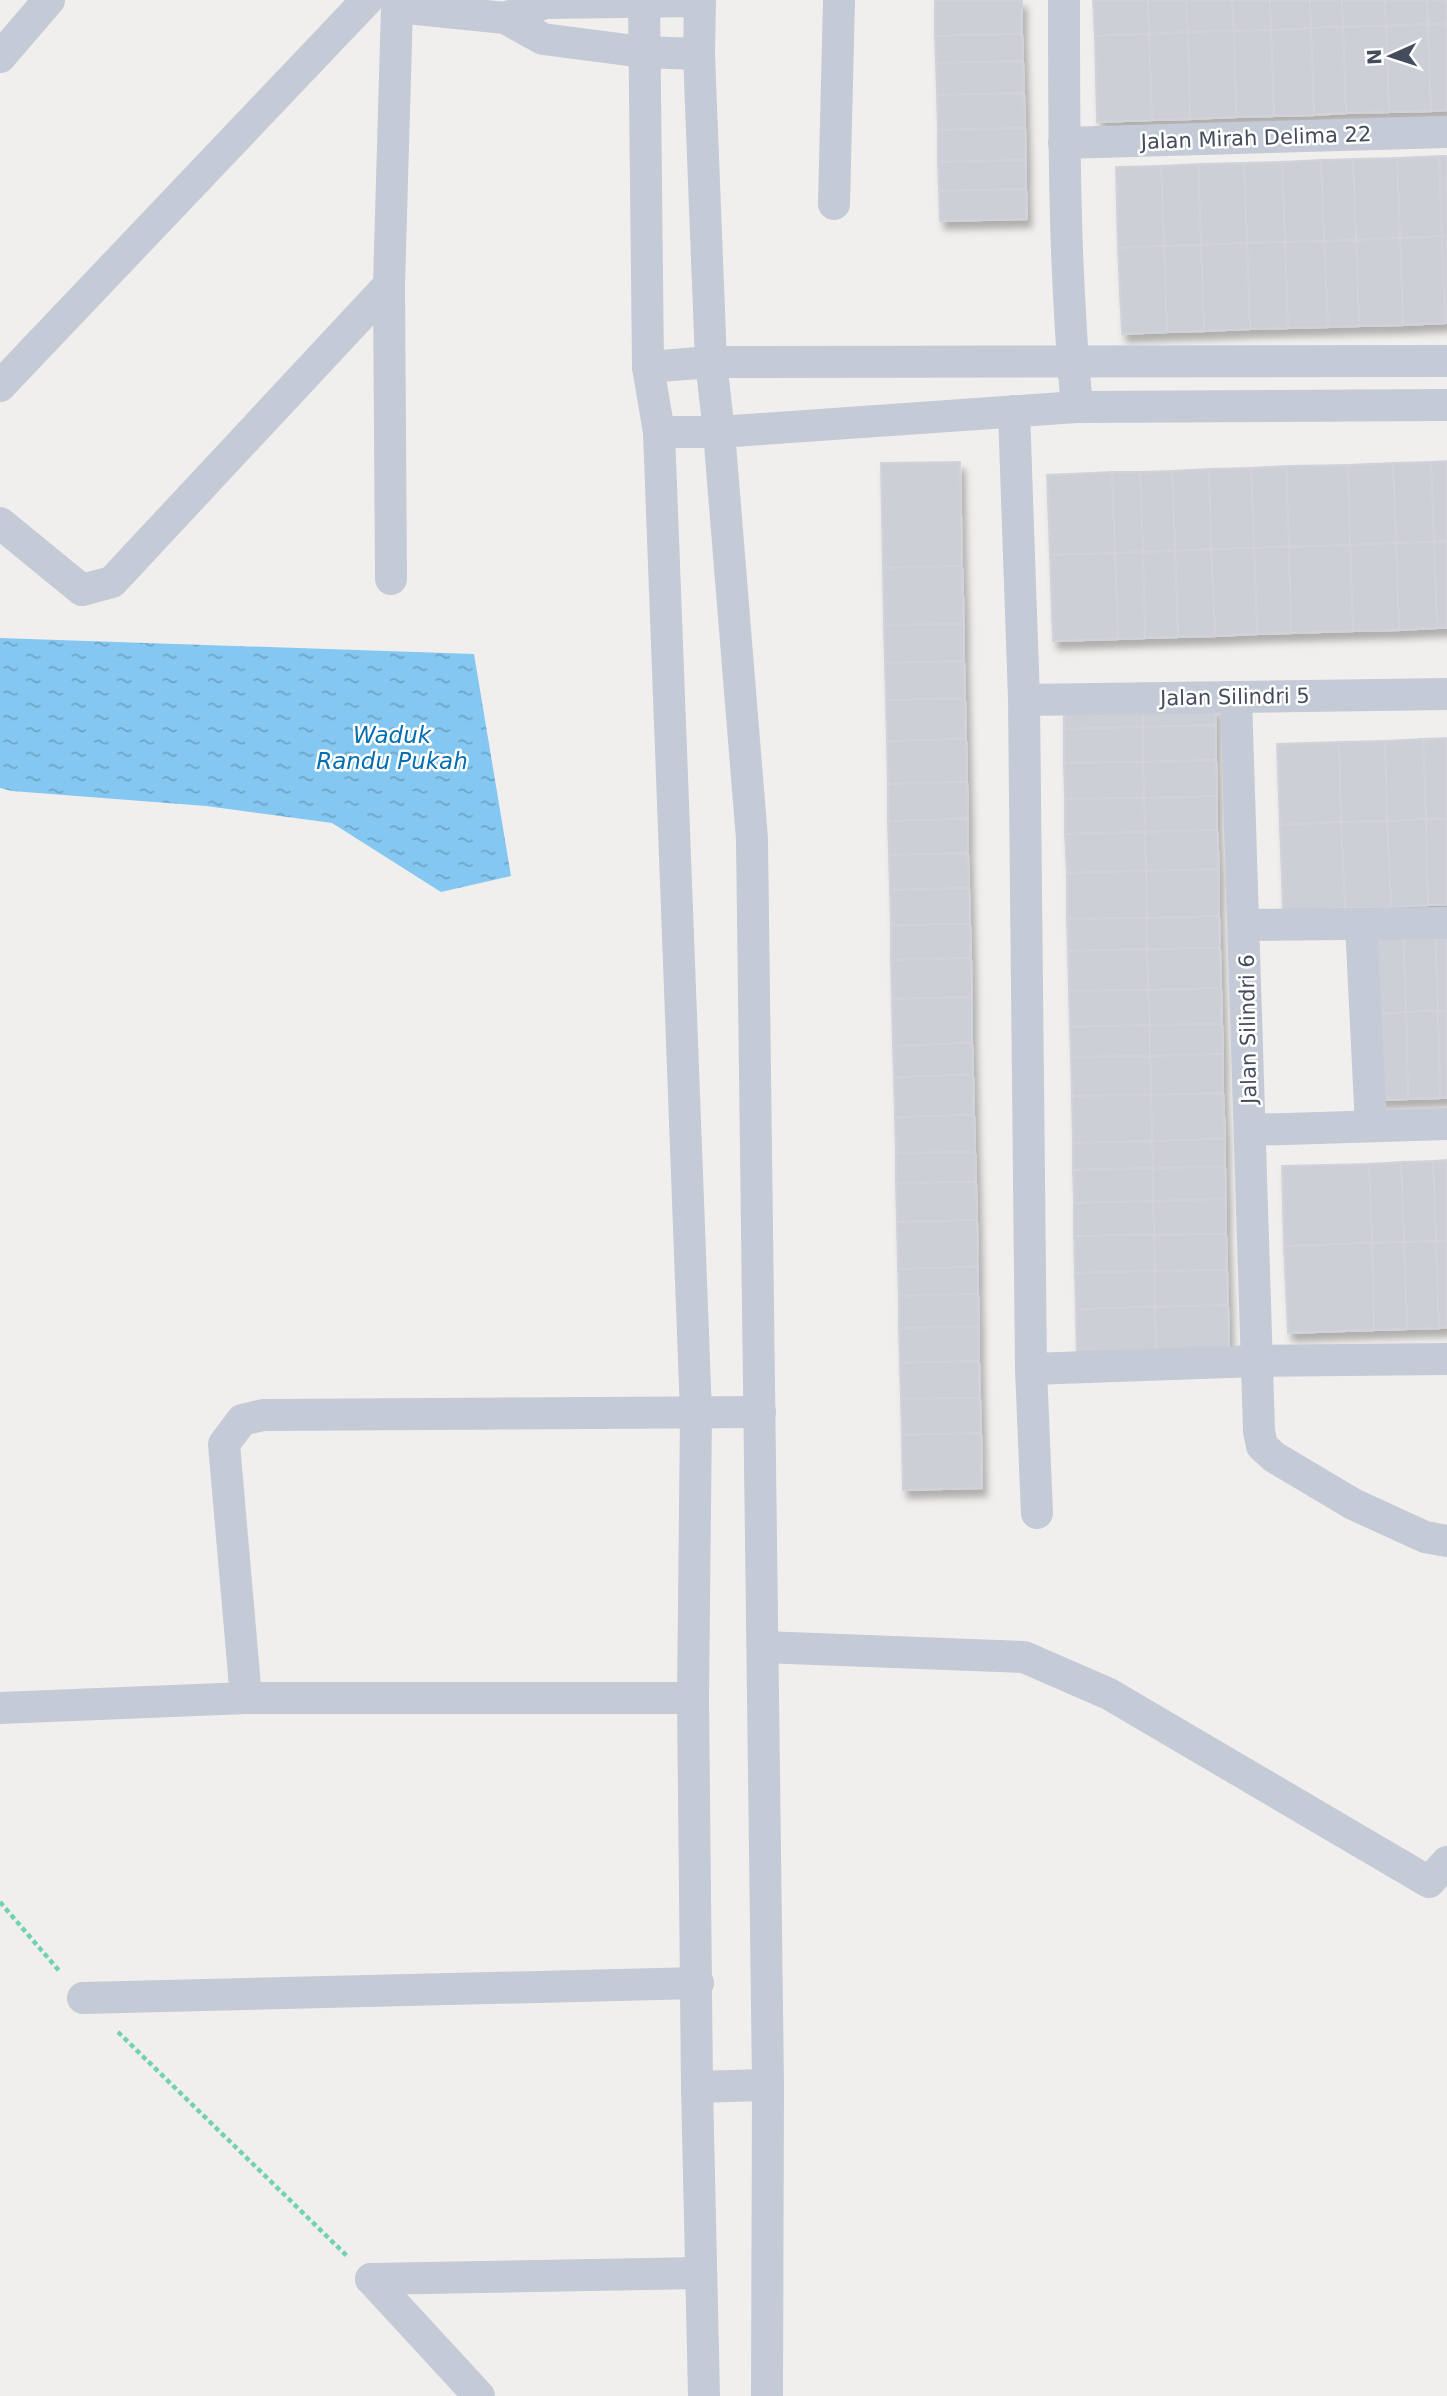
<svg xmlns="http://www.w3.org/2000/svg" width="1447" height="2396" viewBox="0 0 1447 2396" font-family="'DejaVu Sans',sans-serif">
	<defs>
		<pattern id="water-ripples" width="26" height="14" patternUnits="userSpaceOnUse" patternTransform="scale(1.75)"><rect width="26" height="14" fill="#84c7f1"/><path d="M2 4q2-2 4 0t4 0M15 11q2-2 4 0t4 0" fill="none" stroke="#6ea4c6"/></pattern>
		<filter id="shadow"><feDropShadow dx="4.5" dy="8" stdDeviation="3.5" flood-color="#0004"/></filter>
	</defs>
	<rect width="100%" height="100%" fill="#f1efee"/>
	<path fill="url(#water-ripples)" d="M 0,638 L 474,654 L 511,876 L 441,892 L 332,823 L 206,806 L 12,791 L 0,788 Z"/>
	<g fill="#cdcfd6" stroke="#d2d3da" stroke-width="2" filter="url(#shadow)">
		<path d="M 935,0 L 1022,0 L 1022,34 L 935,36 Z"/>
		<path d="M 1093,0 L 1148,0 L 1149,34 L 1095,36 Z"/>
		<path d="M 1148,0 L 1186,0 L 1188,32 L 1149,34 Z"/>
		<path d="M 1186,0 L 1232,0 L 1234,31 L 1188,32 Z"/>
		<path d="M 1232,0 L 1270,0 L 1271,30 L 1234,31 Z"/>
		<path d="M 1270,0 L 1310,0 L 1311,28 L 1271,30 Z"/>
		<path d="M 1310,0 L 1342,0 L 1343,27 L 1311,28 Z"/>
		<path d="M 1342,0 L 1385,0 L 1386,26 L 1343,27 Z"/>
		<path d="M 1385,0 L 1427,0 L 1428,24 L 1386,26 Z"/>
		<path d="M 1427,0 L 1447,0 L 1447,24 L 1428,24 Z"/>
		<path d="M 1428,24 L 1431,111 L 1389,112 L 1386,26 Z"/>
		<path d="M 1428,24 L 1447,24 L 1447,110 L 1431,111 Z"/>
		<path d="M 1386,26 L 1389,112 L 1346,113 L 1343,27 Z"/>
		<path d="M 1343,27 L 1346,113 L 1314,115 L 1311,28 Z"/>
		<path d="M 1311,28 L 1314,115 L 1274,116 L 1271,30 Z"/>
		<path d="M 1271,30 L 1274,116 L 1236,117 L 1234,31 Z"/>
		<path d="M 1234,31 L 1236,117 L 1190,119 L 1188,32 Z"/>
		<path d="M 1188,32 L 1190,119 L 1152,120 L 1149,34 Z"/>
		<path d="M 1022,34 L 1023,61 L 936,63 L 935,36 Z"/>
		<path d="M 1149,34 L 1152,120 L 1097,122 L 1095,36 Z"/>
		<path d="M 1023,61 L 1024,93 L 937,95 L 936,63 Z"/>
		<path d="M 1024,93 L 1025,128 L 938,130 L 937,95 Z"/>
		<path d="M 1025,128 L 1026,160 L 938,162 L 938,130 Z"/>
		<path d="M 1439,156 L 1442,236 L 1400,238 L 1397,158 Z"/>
		<path d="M 1439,156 L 1447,156 L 1447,236 L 1442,236 Z"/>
		<path d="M 1397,158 L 1400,238 L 1356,240 L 1353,159 Z"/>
		<path d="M 1353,159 L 1356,240 L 1324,241 L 1321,160 Z"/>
		<path d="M 1026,160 L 1026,189 L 939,191 L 938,162 Z"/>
		<path d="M 1321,160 L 1324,241 L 1285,242 L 1282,162 Z"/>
		<path d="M 1282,162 L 1285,242 L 1247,243 L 1244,163 Z"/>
		<path d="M 1244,163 L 1247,243 L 1201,245 L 1198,164 Z"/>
		<path d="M 1198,164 L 1201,245 L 1164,246 L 1161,166 Z"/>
		<path d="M 1161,166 L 1164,246 L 1118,248 L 1116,167 Z"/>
		<path d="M 1026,189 L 1027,219 L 940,221 L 939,191 Z"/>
		<path d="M 1442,236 L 1445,323 L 1403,325 L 1400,238 Z"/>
		<path d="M 1442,236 L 1447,236 L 1447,323 L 1445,323 Z"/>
		<path d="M 1400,238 L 1403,325 L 1359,326 L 1356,240 Z"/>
		<path d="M 1356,240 L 1359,326 L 1328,327 L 1324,241 Z"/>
		<path d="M 1324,241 L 1328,327 L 1288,328 L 1285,242 Z"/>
		<path d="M 1285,242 L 1288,328 L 1250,329 L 1247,243 Z"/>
		<path d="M 1247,243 L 1250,329 L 1204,331 L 1201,245 Z"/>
		<path d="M 1201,245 L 1204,331 L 1167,332 L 1164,246 Z"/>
		<path d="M 1164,246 L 1167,332 L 1122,334 L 1118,248 Z"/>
		<path d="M 1447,461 L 1447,541 L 1434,542 L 1431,462 Z"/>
		<path d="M 960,462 L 962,566 L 883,568 L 881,463 Z"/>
		<path d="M 1431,462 L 1434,542 L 1396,543 L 1393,463 Z"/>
		<path d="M 1393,463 L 1396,543 L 1350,545 L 1348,465 Z"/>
		<path d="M 1348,465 L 1350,545 L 1289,547 L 1286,466 Z"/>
		<path d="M 1286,466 L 1289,547 L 1254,548 L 1251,468 Z"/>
		<path d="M 1251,468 L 1254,548 L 1211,549 L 1209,469 Z"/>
		<path d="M 1209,469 L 1211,549 L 1175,551 L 1172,471 Z"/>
		<path d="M 1172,471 L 1175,551 L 1143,552 L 1140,472 Z"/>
		<path d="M 1112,472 L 1115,553 L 1050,555 L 1047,475 Z"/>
		<path d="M 1112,472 L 1140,472 L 1143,552 L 1115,553 Z"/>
		<path d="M 1447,541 L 1447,628 L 1437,628 L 1434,542 Z"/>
		<path d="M 1434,542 L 1437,628 L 1399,630 L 1396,543 Z"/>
		<path d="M 1396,543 L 1399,630 L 1353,631 L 1350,545 Z"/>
		<path d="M 1350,545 L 1353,631 L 1291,633 L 1289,547 Z"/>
		<path d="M 1289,547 L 1291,633 L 1257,634 L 1254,548 Z"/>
		<path d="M 1254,548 L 1257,634 L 1215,636 L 1211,549 Z"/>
		<path d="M 1211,549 L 1215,636 L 1178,637 L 1175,551 Z"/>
		<path d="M 1175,551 L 1178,637 L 1145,638 L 1143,552 Z"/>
		<path d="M 1143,552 L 1145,638 L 1118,639 L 1115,553 Z"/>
		<path d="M 1115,553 L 1118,639 L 1053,641 L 1050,555 Z"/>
		<path d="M 962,566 L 964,624 L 884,625 L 883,568 Z"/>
		<path d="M 964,624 L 964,661 L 885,663 L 884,625 Z"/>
		<path d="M 964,661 L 965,699 L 886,700 L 885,663 Z"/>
		<path d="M 965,699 L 966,739 L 887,741 L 886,700 Z"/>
		<path d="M 1143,704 L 1216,707 L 1216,725 L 1143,727 Z"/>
		<path d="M 1143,704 L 1143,727 L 1064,729 L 1064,710 Z"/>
		<path d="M 1216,725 L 1216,760 L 1143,762 L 1143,727 Z"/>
		<path d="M 1143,727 L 1143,762 L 1064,763 L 1064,729 Z"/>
		<path d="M 1447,738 L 1447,819 L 1426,819 L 1423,739 Z"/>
		<path d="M 966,739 L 967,782 L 888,784 L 887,741 Z"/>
		<path d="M 1423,739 L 1426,819 L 1387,821 L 1385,741 Z"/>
		<path d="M 1385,741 L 1387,821 L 1341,822 L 1339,742 Z"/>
		<path d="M 1339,742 L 1341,822 L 1280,825 L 1277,744 Z"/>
		<path d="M 1216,760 L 1217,796 L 1144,798 L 1143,762 Z"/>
		<path d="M 1143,762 L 1144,798 L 1065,799 L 1064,763 Z"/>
		<path d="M 967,782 L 968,819 L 888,821 L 888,784 Z"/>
		<path d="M 1217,796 L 1217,830 L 1145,832 L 1144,798 Z"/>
		<path d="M 1144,798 L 1145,832 L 1065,834 L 1065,799 Z"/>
		<path d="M 968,819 L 968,853 L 889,855 L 888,821 Z"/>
		<path d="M 1426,819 L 1428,905 L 1391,907 L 1387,821 Z"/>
		<path d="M 1426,819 L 1447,819 L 1447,905 L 1428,905 Z"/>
		<path d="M 1387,821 L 1391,907 L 1345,908 L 1341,822 Z"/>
		<path d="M 1341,822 L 1345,908 L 1283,910 L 1280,825 Z"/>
		<path d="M 1217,830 L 1219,869 L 1146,871 L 1145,832 Z"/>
		<path d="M 1145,832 L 1146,871 L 1067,873 L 1065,834 Z"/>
		<path d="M 968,853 L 969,888 L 890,890 L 889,855 Z"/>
		<path d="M 1219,869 L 1219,916 L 1147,918 L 1146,871 Z"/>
		<path d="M 1146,871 L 1147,918 L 1067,919 L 1067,873 Z"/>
		<path d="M 969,888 L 970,924 L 891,925 L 890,890 Z"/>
		<path d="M 1219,916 L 1220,948 L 1147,949 L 1147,918 Z"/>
		<path d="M 1147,918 L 1147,949 L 1068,951 L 1067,919 Z"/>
		<path d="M 970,924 L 971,958 L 891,960 L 891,925 Z"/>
		<path d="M 1435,931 L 1447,931 L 1447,1011 L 1438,1011 Z"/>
		<path d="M 1435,931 L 1438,1011 L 1406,1012 L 1403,932 Z"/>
		<path d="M 1403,932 L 1406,1012 L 1372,1014 L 1370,933 Z"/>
		<path d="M 1220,948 L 1221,988 L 1148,990 L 1147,949 Z"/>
		<path d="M 1147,949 L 1148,990 L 1069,991 L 1068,951 Z"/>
		<path d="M 971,958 L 972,997 L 892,999 L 891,960 Z"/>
		<path d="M 1221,988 L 1222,1024 L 1150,1025 L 1148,990 Z"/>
		<path d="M 1148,990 L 1150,1025 L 1070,1027 L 1069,991 Z"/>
		<path d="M 972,997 L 972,1043 L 893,1046 L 892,999 Z"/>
		<path d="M 1438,1011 L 1440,1098 L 1408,1099 L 1406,1012 Z"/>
		<path d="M 1438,1011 L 1447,1011 L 1447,1098 L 1440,1098 Z"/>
		<path d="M 1406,1012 L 1408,1099 L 1376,1100 L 1372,1014 Z"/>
		<path d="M 1222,1024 L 1223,1054 L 1150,1056 L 1150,1025 Z"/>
		<path d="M 1150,1025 L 1150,1056 L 1071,1057 L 1070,1027 Z"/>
		<path d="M 972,1043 L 973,1075 L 894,1077 L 893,1046 Z"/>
		<path d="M 1223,1054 L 1223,1093 L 1151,1095 L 1150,1056 Z"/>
		<path d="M 1150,1056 L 1151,1095 L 1072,1096 L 1071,1057 Z"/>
		<path d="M 973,1075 L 974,1115 L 895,1117 L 894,1077 Z"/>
		<path d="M 1223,1093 L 1225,1139 L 1152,1141 L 1151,1095 Z"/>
		<path d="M 1151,1095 L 1152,1141 L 1073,1143 L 1072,1096 Z"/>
		<path d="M 974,1115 L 975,1152 L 896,1153 L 895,1117 Z"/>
		<path d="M 1225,1139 L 1225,1167 L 1153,1168 L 1152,1141 Z"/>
		<path d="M 1152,1141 L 1153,1168 L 1073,1170 L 1073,1143 Z"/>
		<path d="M 975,1152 L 976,1182 L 896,1183 L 896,1153 Z"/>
		<path d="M 1447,1160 L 1447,1241 L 1436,1241 L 1433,1161 Z"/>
		<path d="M 1433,1161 L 1436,1241 L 1404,1242 L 1401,1162 Z"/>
		<path d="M 1401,1162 L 1404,1242 L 1372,1243 L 1369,1164 Z"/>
		<path d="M 1369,1164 L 1372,1243 L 1284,1246 L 1282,1166 Z"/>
		<path d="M 1225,1167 L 1226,1199 L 1153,1201 L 1153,1168 Z"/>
		<path d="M 1153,1168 L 1153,1201 L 1074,1203 L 1073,1170 Z"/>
		<path d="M 976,1182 L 977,1220 L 897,1222 L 896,1183 Z"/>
		<path d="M 1226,1199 L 1226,1234 L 1154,1235 L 1153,1201 Z"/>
		<path d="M 1153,1201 L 1154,1235 L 1074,1236 L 1074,1203 Z"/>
		<path d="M 977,1220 L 978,1267 L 898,1269 L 897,1222 Z"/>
		<path d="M 1226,1234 L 1227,1270 L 1155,1271 L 1154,1235 Z"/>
		<path d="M 1154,1235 L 1155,1271 L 1075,1273 L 1074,1236 Z"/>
		<path d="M 1436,1241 L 1439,1328 L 1407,1329 L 1404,1242 Z"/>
		<path d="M 1436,1241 L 1447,1241 L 1447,1327 L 1439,1328 Z"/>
		<path d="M 1404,1242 L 1407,1329 L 1374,1330 L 1372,1243 Z"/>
		<path d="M 1372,1243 L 1374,1330 L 1288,1333 L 1284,1246 Z"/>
		<path d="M 978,1267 L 978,1294 L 899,1296 L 898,1269 Z"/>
		<path d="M 1227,1270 L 1228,1305 L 1155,1307 L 1155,1271 Z"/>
		<path d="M 1155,1271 L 1155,1307 L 1076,1309 L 1075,1273 Z"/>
		<path d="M 978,1294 L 979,1327 L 899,1328 L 899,1296 Z"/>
		<path d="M 1228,1305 L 1229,1360 L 1156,1362 L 1155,1307 Z"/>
		<path d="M 1155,1307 L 1156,1362 L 1077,1364 L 1076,1309 Z"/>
		<path d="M 979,1327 L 979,1361 L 900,1363 L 899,1328 Z"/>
		<path d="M 979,1361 L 980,1398 L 901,1399 L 900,1363 Z"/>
		<path d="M 980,1398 L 981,1433 L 902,1435 L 901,1399 Z"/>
		<path d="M 981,1433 L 982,1488 L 903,1490 L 902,1435 Z"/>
	</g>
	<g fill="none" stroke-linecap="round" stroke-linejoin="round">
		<g stroke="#70d1b3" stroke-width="4.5" stroke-dasharray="5 3.5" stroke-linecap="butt">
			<path d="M 0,1902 L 61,1973"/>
			<path d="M 118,2032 L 347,2256"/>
		</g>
		<g stroke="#c4cad6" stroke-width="32">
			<path d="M 644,0 L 648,367 L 659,432 L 696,1413 L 693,1698 L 697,2087 L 704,2396"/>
			<path d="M 700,0 L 699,54 L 711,362 L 719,432 L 752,839 L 768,2085 L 767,2396"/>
			<path d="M 1064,0 C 1064,136 1064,272 1077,407"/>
			<path d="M 505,18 L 545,3 L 700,1"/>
			<path d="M 0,57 L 49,0"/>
			<path d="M 1064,143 L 1447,132"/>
			<path d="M 834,204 L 839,0"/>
			<path d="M 648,367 L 711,362 L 1447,361"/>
			<path d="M 0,386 L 367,0"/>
			<path d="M 1014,411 L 1024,700 L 1031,1369 L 1037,1513"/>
			<path d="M 659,432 L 719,432 L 1077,407 L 1447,405"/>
			<path d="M 0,523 L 82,590 L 112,582 L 389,285"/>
			<path d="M 391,579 L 389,285 L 397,7 L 505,18 L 543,39 L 643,52 L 699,54"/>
			<path d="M 1236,697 L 1259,1431 L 1262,1446 L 1274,1457 L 1353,1504 L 1425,1537 L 1447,1541"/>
			<path d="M 1024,700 L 1447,694"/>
			<path d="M 1361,924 L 1371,1126"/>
			<path d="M 1245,925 L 1447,923"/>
			<path d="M 1250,1130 L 1447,1124"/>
			<path d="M 1031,1369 L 1257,1361 L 1447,1359"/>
			<path d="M 763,1647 L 1024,1657 L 1109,1694 L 1429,1882 L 1447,1862"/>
			<path d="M 246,1698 L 224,1444 L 242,1420 L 263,1415 L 760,1412"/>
			<path d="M 0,1708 L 246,1698 L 693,1698"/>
			<path d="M 83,1998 L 698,1983"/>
			<path d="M 697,2087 L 768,2085"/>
			<path d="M 371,2279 L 701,2273"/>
			<path d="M 371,2279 L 479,2396"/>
		</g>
	</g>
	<g text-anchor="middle" stroke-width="5" stroke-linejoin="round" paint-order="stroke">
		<g font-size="21" fill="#454d5d" stroke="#fff">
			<text transform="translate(1256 138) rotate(-2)" y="7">Jalan Mirah Delima 22</text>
			<text transform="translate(1235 697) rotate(-1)" y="7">Jalan Silindri 5</text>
			<text transform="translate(1248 1029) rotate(-91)" y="7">Jalan Silindri 6</text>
		</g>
		<g font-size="23" font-style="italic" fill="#046eb1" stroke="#fff">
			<text x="392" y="743">Waduk<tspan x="392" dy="26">Randu Pukah</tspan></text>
		</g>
	</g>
	<g transform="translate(1391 56) rotate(267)" stroke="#ffffff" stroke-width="5" paint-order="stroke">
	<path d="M0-5L12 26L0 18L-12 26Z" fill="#454d5d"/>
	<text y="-10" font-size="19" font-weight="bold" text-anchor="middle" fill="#454d5d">N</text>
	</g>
</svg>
